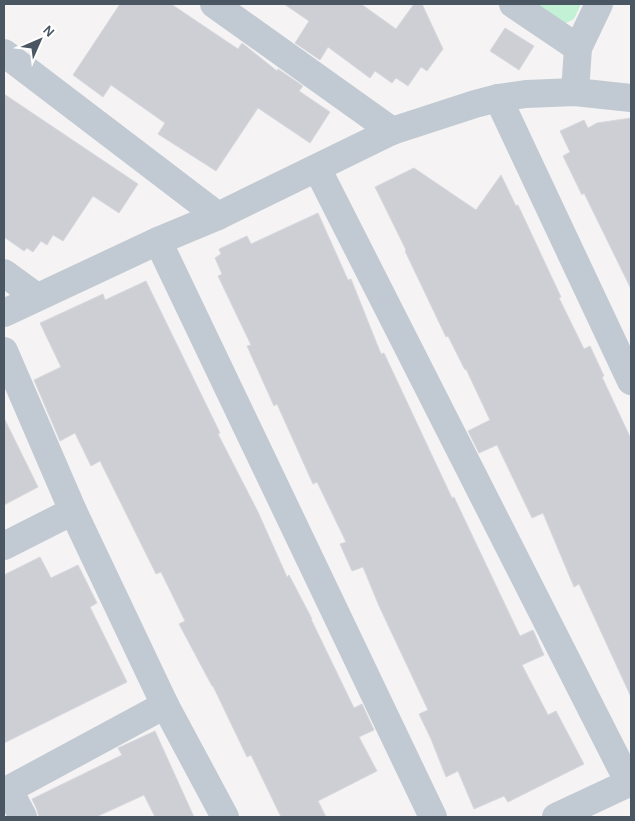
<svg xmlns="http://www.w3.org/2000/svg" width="635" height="821" viewBox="0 0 635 821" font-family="Karla,sans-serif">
	<rect width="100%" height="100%" fill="#f5f3f3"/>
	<path fill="#c3f1d5" d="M 533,4 L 581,4 L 574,19 L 564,24 Z"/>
	<g fill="#cdcfd5" stroke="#d7d9de">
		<path d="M 120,4 L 171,4 L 238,49 L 242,43 L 277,71 L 278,69 L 303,86 L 299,91 L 330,112 L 310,143 L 258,108 L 216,171 L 158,134 L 165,123 L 111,85 L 103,97 L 73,75 Z"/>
		<path d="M 284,4 L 361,4 L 396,29 L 414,4 L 422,4 L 443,49 L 427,71 L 421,67 L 408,86 L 396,78 L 392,83 L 375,71 L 370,78 L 328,47 L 320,60 L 295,43 L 309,21 Z"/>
		<path d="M 505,28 L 534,46 L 519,70 L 490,51 Z"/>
		<path d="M 4,94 L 138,184 L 119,213 L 93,196 L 63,241 L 53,235 L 47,245 L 41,241 L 33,252 L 27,248 L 24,251 L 4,237 Z"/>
		<path d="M 631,118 L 631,289 L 584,193 L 582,195 L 563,156 L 570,152 L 560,131 L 584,120 L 588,128 L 597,123 Z"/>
		<path d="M 414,168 L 476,210 L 501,175 L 516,206 L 518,205 L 561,297 L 559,298 L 584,349 L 590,346 L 604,376 L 602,377 L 631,439 L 631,697 L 579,584 L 574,587 L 543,513 L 532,518 L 497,445 L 479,453 L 468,431 L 490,420 L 466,369 L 465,370 L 448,336 L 446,337 L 405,251 L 406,250 L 375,187 Z"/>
		<path d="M 318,213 L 348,280 L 351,279 L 381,354 L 384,353 L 452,498 L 454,497 L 520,636 L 533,630 L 544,655 L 522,665 L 548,715 L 556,711 L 584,764 L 508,802 L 504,796 L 474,809 L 458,771 L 446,777 L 431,739 L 419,714 L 428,710 L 379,606 L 363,567 L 352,571 L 340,544 L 346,542 L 317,482 L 313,484 L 277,404 L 274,406 L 247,346 L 251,345 L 218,276 L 222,274 L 215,258 L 221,254 L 219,249 L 247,236 L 251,244 Z"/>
		<path d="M 146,281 L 220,433 L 218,434 L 258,512 L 287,577 L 289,575 L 312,619 L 311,619 L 354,708 L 362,704 L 374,730 L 359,737 L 377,771 L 318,801 L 326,817 L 281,817 L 251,755 L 247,757 L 213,686 L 212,686 L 179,624 L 185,621 L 161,572 L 156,574 L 100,461 L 91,466 L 75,433 L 60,441 L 34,380 L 61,367 L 40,323 L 103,294 L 105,300 Z"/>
		<path d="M 4,418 L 38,487 L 4,505 Z"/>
		<path d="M 40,557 L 51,578 L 78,565 L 97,603 L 90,607 L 127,682 L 4,743 L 4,575 Z"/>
		<path d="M 155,731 L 194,817 L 155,817 L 144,795 L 96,817 L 39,817 L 37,810 L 32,799 L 122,755 L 118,748 Z"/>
	</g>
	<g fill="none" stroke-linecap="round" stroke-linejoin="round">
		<g stroke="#c1cad2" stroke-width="28">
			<path d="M 214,4 L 392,131"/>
			<path d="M 513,4 L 578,48"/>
			<path d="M 4,53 L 218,216"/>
			<path d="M 575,92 L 578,48 L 599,4"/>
			<path d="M 498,98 L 631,381"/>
			<path d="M 317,168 L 629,783"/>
			<path d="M 158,241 L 433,817"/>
			<path d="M 4,273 L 37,297"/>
			<path d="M 4,313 L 158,241 L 218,216 L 392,131 L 475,104 L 498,98 L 526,94 L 575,92 L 631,98"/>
			<path d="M 4,351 L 73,511 L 165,705 L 225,817"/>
			<path d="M 4,546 L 73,511"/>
			<path d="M 9,790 L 23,817"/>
			<path d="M 4,792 L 165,705"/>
			<path d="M 556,817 L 631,782"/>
		</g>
	</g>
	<rect width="635" height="821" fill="none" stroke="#4a5661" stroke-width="10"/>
	<g transform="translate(40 40) rotate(45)" stroke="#ffffff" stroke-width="4" paint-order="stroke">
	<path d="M0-4L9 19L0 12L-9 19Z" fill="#4a5661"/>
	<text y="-8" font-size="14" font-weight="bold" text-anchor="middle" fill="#4a5661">N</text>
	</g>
</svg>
